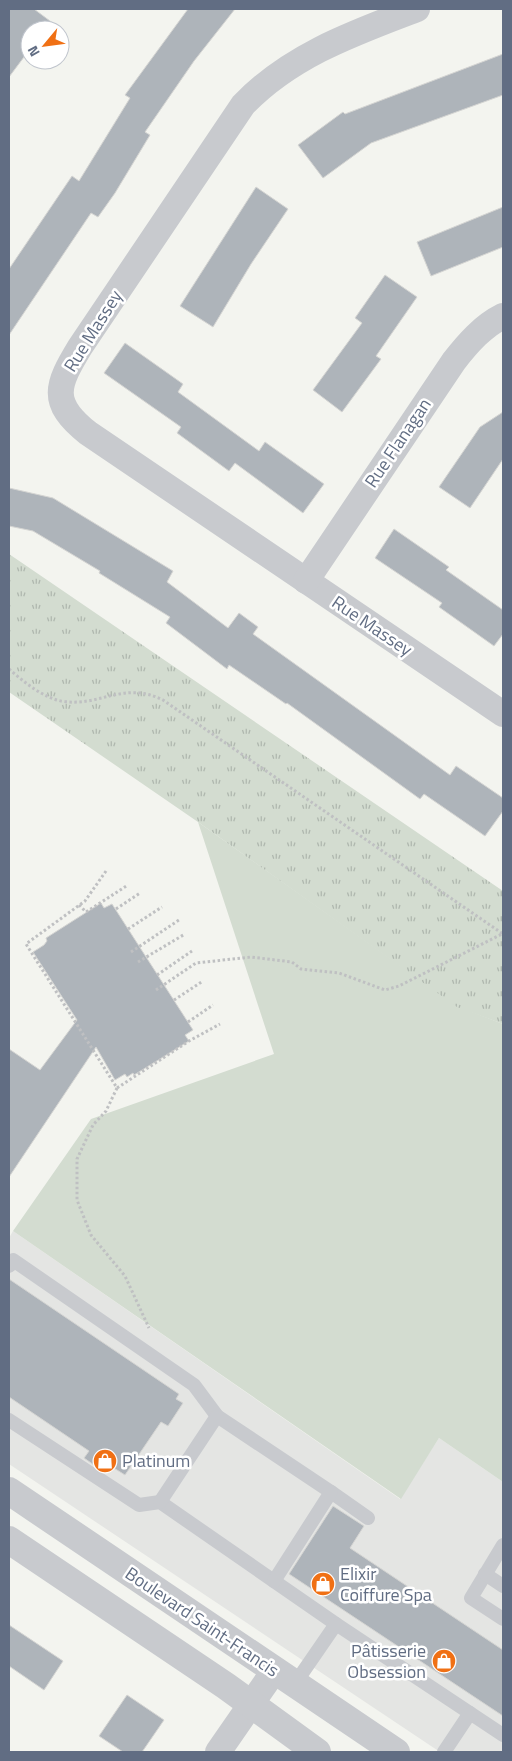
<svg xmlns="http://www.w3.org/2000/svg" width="512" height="1761" viewBox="0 0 512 1761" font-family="'Titillium Web',sans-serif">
	<defs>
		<pattern id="park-tufts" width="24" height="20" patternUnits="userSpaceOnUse" patternTransform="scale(1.25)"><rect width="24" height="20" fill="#d3dcd0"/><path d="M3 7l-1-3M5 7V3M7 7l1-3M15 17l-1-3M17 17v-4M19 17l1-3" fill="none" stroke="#afb7ae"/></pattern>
	</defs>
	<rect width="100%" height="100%" fill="#f3f4ef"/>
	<path fill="#e4e5e3" d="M 13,1231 L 400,1499 L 439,1438 L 503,1482 L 503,1752 L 440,1752 L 9,1464 L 9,1238 Z"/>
	<path fill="#d3dcd0" d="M 198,822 L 457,1006 L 503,1024 L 503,1482 L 439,1438 L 401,1499 L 13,1231 L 91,1119 L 274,1054 Z"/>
	<path fill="url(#park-tufts)" d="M 9,554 L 503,891 L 503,1024 L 457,1007 L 198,822 L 9,692 Z"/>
	<g fill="#aeb4ba" stroke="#d5d5d3">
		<path d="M 9,9 L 34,9 L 62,30 L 30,30 L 30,49 L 9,77 Z"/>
		<path d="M 188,9 L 235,9 L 194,61 L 145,132 L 150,135 L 115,193 L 98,217 L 91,213 L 9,335 L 9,269 L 72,176 L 79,181 L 130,98 L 125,95 Z"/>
		<path d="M 503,54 L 503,95 L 371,143 L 323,178 L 298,145 L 343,112 L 345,114 Z"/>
		<path d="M 256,187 L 288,209 L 251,264 L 213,327 L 180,306 Z"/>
		<path d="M 503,207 L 503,247 L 431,276 L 417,242 Z"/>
		<path d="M 385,275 L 417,297 L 376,356 L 381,359 L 342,412 L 313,390 L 362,323 L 355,318 Z"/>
		<path d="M 125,343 L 183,384 L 178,392 L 259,451 L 265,442 L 324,484 L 303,513 L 235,463 L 229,471 L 177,433 L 181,427 L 104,373 Z"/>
		<path d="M 503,412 L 503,459 L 470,508 L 439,487 L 480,427 Z"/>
		<path d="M 9,488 L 53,498 L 173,571 L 167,582 L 228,628 L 239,613 L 258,627 L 253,634 L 450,775 L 456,766 L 503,798 L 503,811 L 485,836 L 424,794 L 420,799 L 287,703 L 286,704 L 229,665 L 227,669 L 166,623 L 170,617 L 99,573 L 100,571 L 33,531 L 9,526 Z"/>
		<path d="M 394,529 L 449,567 L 446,570 L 503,610 L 503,634 L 494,646 L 439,607 L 442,603 L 375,558 Z"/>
		<path d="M 101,903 L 104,908 L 112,904 L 193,1030 L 185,1035 L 189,1041 L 134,1075 L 133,1073 L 127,1077 L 125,1074 L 115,1080 L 96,1047 L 9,1177 L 9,1049 L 40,1070 L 77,1020 L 33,952 L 44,945 L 47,941 L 46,938 Z"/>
		<path d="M 9,1279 L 179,1394 L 176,1399 L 183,1403 L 168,1426 L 161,1422 L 125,1475 L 109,1465 L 104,1472 L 84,1458 L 89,1451 L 9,1397 Z"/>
		<path d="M 333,1506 L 364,1526 L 350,1548 L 503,1650 L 503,1716 L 289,1574 Z"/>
		<path d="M 9,1625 L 63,1661 L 44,1690 L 9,1666 Z"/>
		<path d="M 127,1695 L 164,1720 L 142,1752 L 123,1752 L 99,1736 Z"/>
	</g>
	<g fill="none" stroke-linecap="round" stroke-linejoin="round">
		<g stroke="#bfc0c2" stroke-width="3" stroke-dasharray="2.5 2.5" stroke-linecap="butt">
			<path d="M 9,669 C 24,682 42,697 61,701 C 99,708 123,680 163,700 L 503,934"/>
			<path d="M 106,871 L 85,901 L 26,944 L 117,1088 L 189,1041 L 220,1024"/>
			<path d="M 79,905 L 86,912 L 128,885"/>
			<path d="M 116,909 L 140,893"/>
			<path d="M 128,929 L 162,907"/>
			<path d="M 131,952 L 179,920"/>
			<path d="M 138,962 L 185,934"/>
			<path d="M 157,975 L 192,951"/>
			<path d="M 156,990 L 196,963 L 251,957 L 292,962 L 301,969 L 339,973 L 385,990 L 399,986 L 502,934"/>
			<path d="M 174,1000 L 203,981"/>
			<path d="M 188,1022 L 213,1005"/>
			<path d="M 117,1088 L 106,1111 L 93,1125 L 77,1159 L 77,1200 L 91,1235 L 125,1276 L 149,1328"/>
		</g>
		<g stroke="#c8cace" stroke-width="14">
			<path d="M 9,1266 L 13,1260 L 194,1385 L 217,1416"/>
			<path d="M 9,1420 L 139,1505 L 160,1502 L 336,1624"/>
			<path d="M 331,1492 L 368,1518"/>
			<path d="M 160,1502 L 217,1416 L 331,1492 L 274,1581"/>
			<path d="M 503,1545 L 471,1598 L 503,1619"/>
			<path d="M 485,1574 L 503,1586"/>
			<path d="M 294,1685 L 336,1624 L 503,1735"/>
			<path d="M 444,1752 L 470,1713"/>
		</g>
		<g stroke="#c8cace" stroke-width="26">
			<path d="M 417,9 C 354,33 291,55 243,105 L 80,347 C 57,385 49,402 88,433 L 503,714"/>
			<path d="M 306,581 L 454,361 C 468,343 483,326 503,316"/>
			<path d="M 218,1752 L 274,1671"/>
		</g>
		<g stroke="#c8cace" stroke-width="28">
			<path d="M 9,1491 L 396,1752"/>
			<path d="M 9,1540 L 226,1686 L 317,1752"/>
		</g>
	</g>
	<defs>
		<g id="shop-disc" transform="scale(1.25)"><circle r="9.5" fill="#f07014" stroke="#fff"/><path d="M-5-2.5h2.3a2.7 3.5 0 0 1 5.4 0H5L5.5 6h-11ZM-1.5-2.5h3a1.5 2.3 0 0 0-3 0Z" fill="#fff"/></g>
	</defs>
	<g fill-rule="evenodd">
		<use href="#shop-disc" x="105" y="1461"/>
		<use href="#shop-disc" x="323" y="1584"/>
		<use href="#shop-disc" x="444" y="1661"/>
	</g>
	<g text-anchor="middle" stroke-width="5" stroke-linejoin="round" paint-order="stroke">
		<g font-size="18" fill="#616d83" stroke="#fff">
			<text transform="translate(93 331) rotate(-58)" y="6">Rue Massey</text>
			<text transform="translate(398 443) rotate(-56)" y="6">Rue Flanagan</text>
			<text transform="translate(372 626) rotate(34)" y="6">Rue Massey</text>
			<text transform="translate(202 1622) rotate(34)" y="6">Boulevard Saint-Francis</text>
		</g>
		<g font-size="18" fill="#616d83" stroke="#fff" text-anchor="start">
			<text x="122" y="1467">Platinum</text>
			<text x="340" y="1580">Elixir<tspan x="340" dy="21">Coiffure Spa</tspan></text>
			<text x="426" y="1657" text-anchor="end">Pâtisserie<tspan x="426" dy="21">Obsession</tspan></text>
		</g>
	</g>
	<rect width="512" height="1761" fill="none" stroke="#616d83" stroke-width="20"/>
	<g transform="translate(45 45) rotate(241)"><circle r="24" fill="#ffffff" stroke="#c0c5cd"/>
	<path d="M0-4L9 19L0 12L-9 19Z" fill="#f07014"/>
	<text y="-8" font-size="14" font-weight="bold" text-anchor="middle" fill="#616d83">N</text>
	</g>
</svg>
